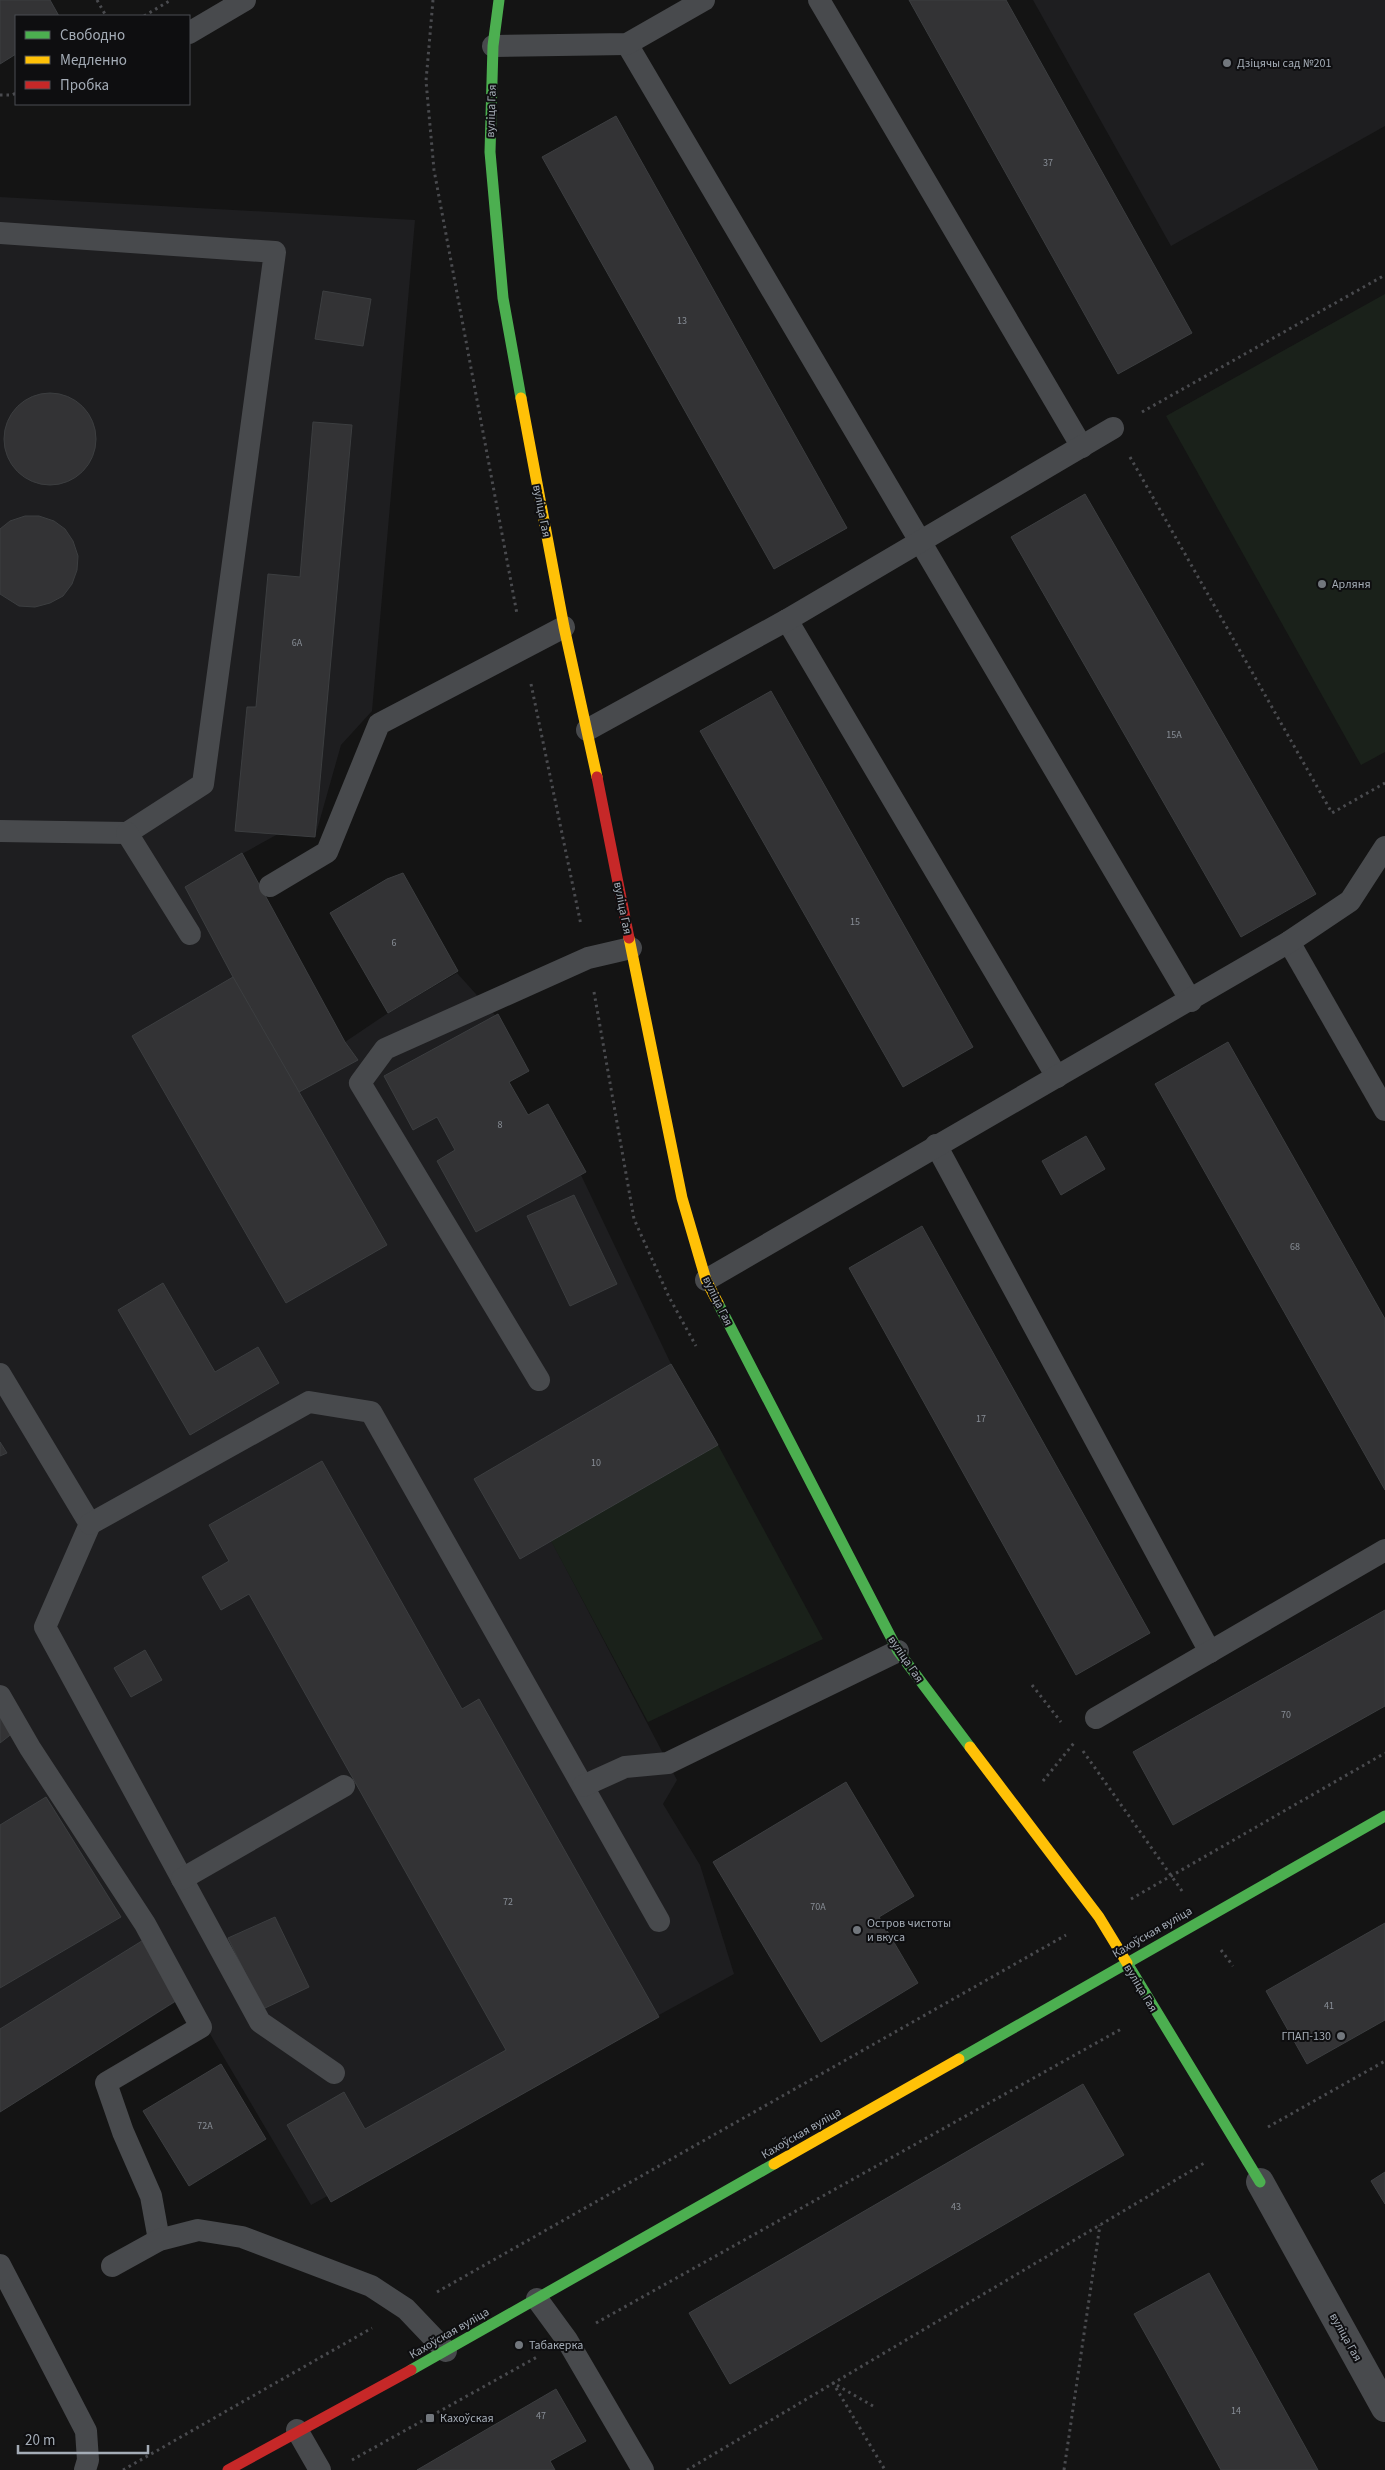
<svg xmlns="http://www.w3.org/2000/svg" width="1385" height="2470" viewBox="0 0 1385 2470" font-family="'Source Sans 3',sans-serif">
	<rect width="100%" height="100%" fill="#141414"/>
	<g fill="#1e1e20">
		<path d="M 1033,0 L 1385,0 L 1385,126 L 1171,246 Z"/>
		<path d="M 0,197 L 415,220 L 372,711 L 341,745 L 315,837 L 278,834 L 242,854 L 345,1042 L 388,1013 L 457,973 L 503,1024 L 529,1071 L 509,1082 L 528,1115 L 548,1104 L 586,1172 L 581,1175 L 671,1364 L 718,1445 L 552,1542 L 677,1780 L 663,1804 L 700,1865 L 734,1974 L 311,2205 L 187,1995 L 0,2112 Z"/>
	</g>
	<g fill="#1a211a">
		<path d="M 1385,294 L 1385,752 L 1361,765 L 1166,416 Z"/>
		<path d="M 718,1445 L 823,1639 L 648,1722 L 551,1541 Z"/>
	</g>
	<g fill="#333335" stroke="#3c3e40">
		<path d="M 0,0 L 50,0 L 59,16 L 16,16 L 16,54 L 0,64 Z"/>
		<path d="M 909,0 L 1006,0 L 1192,333 L 1118,374 Z"/>
		<path d="M 616,116 L 847,528 L 774,569 L 542,157 Z"/>
		<path d="M 323,291 L 371,299 L 363,346 L 315,339 Z"/>
		<circle cx="50" cy="439" r="46"/>
		<path d="M 313,422 L 352,425 L 315,837 L 235,831 L 247,707 L 256,707 L 268,574 L 300,577 Z"/>
		<path d="M 1085,494 L 1316,894 L 1241,937 L 1011,537 Z"/>
		<path d="M 25,516 L 39,516 L 54,521 L 65,529 L 73,541 L 78,556 L 77,570 L 72,584 L 63,596 L 50,603 L 35,607 L 19,606 L 0,594 L 0,529 L 10,521 Z"/>
		<path d="M 771,691 L 973,1047 L 903,1087 L 700,731 Z"/>
		<path d="M 242,853 L 345,1042 L 358,1060 L 299,1092 L 233,977 L 185,887 Z"/>
		<path d="M 403,873 L 458,971 L 388,1013 L 330,913 L 387,879 Z"/>
		<path d="M 233,977 L 387,1245 L 286,1303 L 132,1036 Z"/>
		<path d="M 498,1014 L 529,1071 L 509,1082 L 528,1115 L 548,1104 L 586,1172 L 476,1232 L 437,1161 L 455,1150 L 437,1117 L 413,1130 L 384,1076 Z"/>
		<path d="M 1228,1042 L 1385,1319 L 1385,1490 L 1155,1084 Z"/>
		<path d="M 1086,1136 L 1105,1169 L 1061,1195 L 1042,1161 Z"/>
		<path d="M 574,1195 L 617,1284 L 570,1306 L 527,1216 Z"/>
		<path d="M 922,1226 L 1150,1633 L 1076,1675 L 849,1268 Z"/>
		<path d="M 163,1283 L 215,1372 L 258,1347 L 279,1383 L 190,1435 L 118,1310 Z"/>
		<path d="M 671,1364 L 718,1445 L 520,1559 L 474,1479 Z"/>
		<path d="M 0,1442 L 7,1453 L 0,1456 Z"/>
		<path d="M 322,1461 L 462,1709 L 479,1699 L 659,2017 L 331,2202 L 287,2125 L 344,2092 L 365,2129 L 506,2050 L 249,1594 L 221,1610 L 202,1577 L 229,1561 L 209,1525 Z"/>
		<path d="M 1385,1610 L 1385,1706 L 1173,1825 L 1133,1752 Z"/>
		<path d="M 145,1650 L 162,1680 L 131,1697 L 114,1668 Z"/>
		<path d="M 0,1715 L 14,1732 L 0,1743 Z"/>
		<path d="M 846,1782 L 914,1896 L 879,1917 L 918,1983 L 821,2042 L 713,1862 Z"/>
		<path d="M 46,1797 L 121,1917 L 0,1988 L 0,1825 Z"/>
		<path d="M 275,1917 L 309,1987 L 263,2009 L 228,1938 Z"/>
		<path d="M 1385,1923 L 1385,2020 L 1307,2064 L 1266,1991 Z"/>
		<path d="M 145,1939 L 182,1997 L 0,2112 L 0,2029 Z"/>
		<path d="M 221,2064 L 266,2139 L 189,2186 L 143,2111 Z"/>
		<path d="M 1083,2084 L 1124,2155 L 730,2384 L 689,2313 Z"/>
		<path d="M 1385,2172 L 1385,2204 L 1371,2181 Z"/>
		<path d="M 1209,2273 L 1318,2470 L 1221,2470 L 1165,2369 L 1134,2314 Z"/>
		<path d="M 556,2389 L 586,2441 L 550,2461 L 555,2470 L 417,2470 Z"/>
	</g>
	<g fill="none" stroke-linecap="round" stroke-linejoin="round">
		<g stroke="#4a4b4f" stroke-width="3" stroke-dasharray="2.5 4" stroke-linecap="butt">
			<path d="M 97,0 L 106,16"/>
			<path d="M 433,0 L 426,81 L 434,170 L 517,614"/>
			<path d="M 144,16 L 171,0"/>
			<path d="M 0,95 L 12,95 L 16,93"/>
			<path d="M 1142,412 L 1385,275"/>
			<path d="M 1130,457 L 1332,813 L 1385,783"/>
			<path d="M 531,684 L 581,925"/>
			<path d="M 594,992 L 634,1219 L 669,1297 L 696,1346"/>
			<path d="M 1032,1685 L 1061,1722"/>
			<path d="M 1083,1751 L 1182,1891"/>
			<path d="M 1043,1781 L 1074,1743"/>
			<path d="M 1131,1899 L 1385,1753"/>
			<path d="M 1221,1950 L 1233,1966"/>
			<path d="M 1268,2127 L 1385,2061"/>
			<path d="M 437,2292 L 1066,1935"/>
			<path d="M 596,2323 L 1123,2028"/>
			<path d="M 873,2406 L 833,2383 L 885,2470"/>
			<path d="M 352,2460 L 537,2357"/>
			<path d="M 123,2470 L 372,2328"/>
			<path d="M 687,2470 L 1206,2162"/>
			<path d="M 1064,2470 L 1100,2225"/>
		</g>
		<g stroke="#484a4d" stroke-width="22">
			<path d="M 819,0 L 1082,447"/>
			<path d="M 189,33 L 245,0"/>
			<path d="M 627,44 L 1191,1001"/>
			<path d="M 493,46 L 627,44 L 704,0"/>
			<path d="M 0,233 L 275,252 L 203,784 L 127,833 L 0,831"/>
			<path d="M 787,620 L 1057,1077"/>
			<path d="M 587,730 L 787,620 L 1113,428"/>
			<path d="M 127,833 L 190,934"/>
			<path d="M 270,886 L 327,852 L 379,724 L 564,627"/>
			<path d="M 1289,942 L 1385,1110"/>
			<path d="M 936,1145 L 1210,1652"/>
			<path d="M 706,1280 L 1289,942 L 1350,901 L 1385,847"/>
			<path d="M 0,1374 L 90,1524 L 45,1627 L 260,2022 L 334,2073"/>
			<path d="M 539,1380 L 360,1083 L 385,1049 L 588,958 L 631,948"/>
			<path d="M 90,1524 L 309,1402 L 371,1412 L 659,1921"/>
			<path d="M 0,1696 L 30,1748 L 145,1924 L 201,2027 L 106,2083 L 123,2132 L 151,2196 L 159,2240"/>
			<path d="M 1096,1718 L 1385,1550"/>
			<path d="M 583,1786 L 625,1767 L 668,1763 L 898,1651"/>
			<path d="M 182,1879 L 344,1786"/>
			<path d="M 0,2265 L 86,2431 L 88,2460 L 85,2470"/>
			<path d="M 112,2266 L 159,2240 L 198,2230 L 242,2237 L 371,2286 L 406,2309 L 446,2351"/>
			<path d="M 537,2299 L 567,2340 L 643,2470"/>
			<path d="M 297,2430 L 320,2470"/>
		</g>
		<path stroke="#484a4d" stroke-width="28" d="M 1260,2182 L 1385,2408"/>
		<g stroke="#4caf50" stroke-width="11">
			<path d="M 499,0 L 493,46 L 490,152 L 503,298 L 521,398"/>
			<path d="M 718,1303 L 898,1651 L 970,1747"/>
			<path d="M 1127,1963 L 1260,2182"/>
			<path d="M 959,2059 L 1385,1816"/>
			<path d="M 411,2370 L 774,2164"/>
		</g>
		<g stroke="#ffc107" stroke-width="11">
			<path d="M 521,398 L 564,627 L 597,777"/>
			<path d="M 629,938 L 682,1198 L 706,1280 L 718,1303"/>
			<path d="M 970,1747 L 1099,1917 L 1127,1963"/>
			<path d="M 774,2164 L 959,2059"/>
		</g>
		<g stroke="#c62828" stroke-width="11">
			<path d="M 597,777 L 629,938"/>
			<path d="M 228,2470 L 411,2370"/>
		</g>
	</g>
	<g fill="#72777d" stroke="#0e0e10" stroke-width="2">
		<circle cx="1227" cy="63" r="5"/>
		<circle cx="1322" cy="584" r="5"/>
		<circle cx="857" cy="1930" r="5"/>
		<circle cx="1341" cy="2036" r="5"/>
		<circle cx="519" cy="2345" r="5"/>
		<rect x="425" y="2413" width="10" height="10" rx="2.5"/>
	</g>
	<g text-anchor="middle" stroke-width="4" stroke-linejoin="round" paint-order="stroke">
		<g font-size="10" fill="#888e96">
			<text x="1048" y="166">37</text>
			<text x="682" y="324">13</text>
			<text x="297" y="646">6А</text>
			<text x="1174" y="738">15А</text>
			<text x="855" y="925">15</text>
			<text x="394" y="946">6</text>
			<text x="500" y="1128">8</text>
			<text x="1295" y="1250">68</text>
			<text x="981" y="1422">17</text>
			<text x="596" y="1466">10</text>
			<text x="1286" y="1718">70</text>
			<text x="508" y="1905">72</text>
			<text x="818" y="1910">70А</text>
			<text x="1329" y="2009">41</text>
			<text x="205" y="2129">72А</text>
			<text x="956" y="2210">43</text>
			<text x="1236" y="2414">14</text>
			<text x="541" y="2419">47</text>
		</g>
		<g font-size="12" fill="#a4acb6" stroke="#0e0e10" text-anchor="start">
			<text x="1237" y="67">Дзіцячы сад №201</text>
			<text x="1332" y="588">Арляня</text>
			<text x="867" y="1927">Остров чистоты<tspan x="867" dy="14">и вкуса</tspan></text>
			<text x="1331" y="2040" text-anchor="end">ГПАП-130</text>
			<text x="529" y="2349">Табакерка</text>
			<text x="440" y="2422">Кахоўская</text>
		</g>
		<g font-size="12" fill="#a4acb6" stroke="#0e0e10">
			<text transform="translate(491 111) rotate(-88)" y="4">вуліца Гая</text>
			<text transform="translate(542 511) rotate(79)" y="4">вуліца Гая</text>
			<text transform="translate(623 908) rotate(79)" y="4">вуліца Гая</text>
			<text transform="translate(718 1301) rotate(64)" y="4">вуліца Гая</text>
			<text transform="translate(906 1659) rotate(56)" y="4">вуліца Гая</text>
			<text transform="translate(1152 1932) rotate(-30)" y="4">Кахоўская вуліца</text>
			<text transform="translate(1141 1988) rotate(59)" y="4">вуліца Гая</text>
			<text transform="translate(801 2133) rotate(-30)" y="4">Кахоўская вуліца</text>
			<text transform="translate(449 2333) rotate(-30)" y="4">Кахоўская вуліца</text>
			<text transform="translate(1346 2337) rotate(61)" y="4">вуліца Гая</text>
		</g>
	</g>
	<rect x="15" y="15" width="175" height="90" fill="#0e0e10" stroke="#4a4d52"/>
	<rect x="25" y="31" width="25" height="8" fill="#4caf50" stroke="#4a4d52"/>
	<text x="60" y="40" font-size="15" fill="#a4acb6">Свободно</text>
	<rect x="25" y="56" width="25" height="8" fill="#ffc107" stroke="#4a4d52"/>
	<text x="60" y="65" font-size="15" fill="#a4acb6">Медленно</text>
	<rect x="25" y="81" width="25" height="8" fill="#c62828" stroke="#4a4d52"/>
	<text x="60" y="90" font-size="15" fill="#a4acb6">Пробка</text>
	<path d="M18 2445v8h130v-8" fill="none" stroke="#a4acb6" stroke-width="2.5"/>
	<text x="25" y="2445" font-size="15" fill="#a4acb6" stroke="#0e0e10" stroke-width="4" paint-order="stroke">20 m</text>
</svg>
